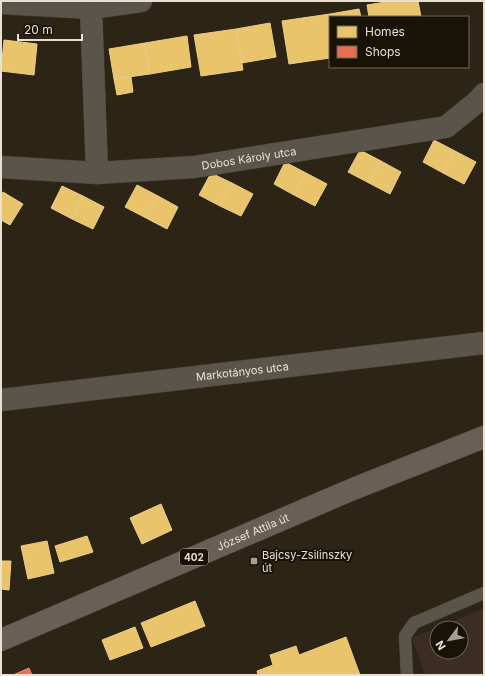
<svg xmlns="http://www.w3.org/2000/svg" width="485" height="676" viewBox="0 0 485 676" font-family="Inter,sans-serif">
	<rect width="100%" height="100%" fill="#2c2415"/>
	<path fill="#3d2c24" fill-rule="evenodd" d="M 484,608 L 484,675 L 425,675 L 412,638 ZM 437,628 L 461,628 L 461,652 L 437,652 Z"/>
	<g fill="#e9c46a" stroke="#e9cd89">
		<path d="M 392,1 L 418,1 L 421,17 L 369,17 L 367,5 Z"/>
		<path d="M 359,9 L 361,17 L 330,17 L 330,14 Z"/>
		<path d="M 330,14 L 330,58 L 289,64 L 282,21 Z"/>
		<path d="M 270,23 L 276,57 L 242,63 L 236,29 Z"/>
		<path d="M 236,29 L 243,70 L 201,76 L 194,35 Z"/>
		<path d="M 187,36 L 191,67 L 150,74 L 145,43 Z"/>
		<path d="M 4,40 L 37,44 L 34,75 L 1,71 Z"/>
		<path d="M 145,43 L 150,74 L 114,79 L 109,49 Z"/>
		<path d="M 131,77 L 133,92 L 117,95 L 114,79 Z"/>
		<path d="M 434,140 L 455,151 L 443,173 L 423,162 Z"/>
		<path d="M 360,150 L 381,161 L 369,183 L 348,172 Z"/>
		<path d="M 455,151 L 476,162 L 464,184 L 443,173 Z"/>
		<path d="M 381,161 L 401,172 L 390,194 L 369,183 Z"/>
		<path d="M 285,162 L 306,173 L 294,195 L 274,184 Z"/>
		<path d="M 211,173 L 232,183 L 220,206 L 199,195 Z"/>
		<path d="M 306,173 L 327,184 L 315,206 L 294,195 Z"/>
		<path d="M 232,183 L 253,194 L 241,216 L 220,206 Z"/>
		<path d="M 137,185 L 158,196 L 146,218 L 125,207 Z"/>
		<path d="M 62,186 L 83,196 L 72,219 L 51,208 Z"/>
		<path d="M 3,192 L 23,204 L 10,225 L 1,220 L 1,195 Z"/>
		<path d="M 83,196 L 104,207 L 93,229 L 72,219 Z"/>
		<path d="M 158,196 L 178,207 L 167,229 L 146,218 Z"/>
		<path d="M 161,504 L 172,530 L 142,544 L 130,518 Z"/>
		<path d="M 87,536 L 93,552 L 60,562 L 55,546 Z"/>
		<path d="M 47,541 L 54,573 L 28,579 L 21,546 Z"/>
		<path d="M 1,561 L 11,561 L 9,590 L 1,589 Z"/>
		<path d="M 195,601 L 205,626 L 151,647 L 141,623 Z"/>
		<path d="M 135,627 L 143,648 L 110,660 L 102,640 Z"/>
		<path d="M 346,637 L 360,675 L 258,675 L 257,671 L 273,665 L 270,655 L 296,646 L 299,655 Z"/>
	</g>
	<path fill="#e76f51" stroke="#e89177" d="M 29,668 L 32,675 L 13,675 Z"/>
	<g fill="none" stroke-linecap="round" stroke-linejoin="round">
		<g stroke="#474035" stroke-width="13">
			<path id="service" d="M 407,675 L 405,636 L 414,623 L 484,593"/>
		</g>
		<g stroke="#474035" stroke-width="23">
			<g id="minor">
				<path d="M 1,3 L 91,8 L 141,1"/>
				<path d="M 91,8 L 97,173"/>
				<path id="s1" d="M 1,167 L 97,173 L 194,167 L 446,127 L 478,101 L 484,94"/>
				<path id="s2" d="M 1,400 L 484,343"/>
			</g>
		</g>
		<g stroke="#474035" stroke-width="23">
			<g id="primary">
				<path id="s3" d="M 1,640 L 353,489 L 484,437"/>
			</g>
		</g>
		<use href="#service" stroke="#5a544a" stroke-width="12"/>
		<use href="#minor" stroke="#5a544a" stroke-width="22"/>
		<use href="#primary" stroke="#695f57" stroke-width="22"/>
	</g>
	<rect fill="#a79f8f" stroke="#181207" stroke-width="1.5" x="250" y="557" width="8" height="8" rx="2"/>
	<g text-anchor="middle" stroke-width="4" stroke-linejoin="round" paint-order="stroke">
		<rect fill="#181207" stroke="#aaa394" stroke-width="1" x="180" y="549" width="28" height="16" rx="3"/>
		<g font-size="10" font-weight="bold" fill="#e9e1d0">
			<text x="194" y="561">402</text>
		</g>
		<g font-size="11" fill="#e9e1d0" stroke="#181207">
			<text dy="4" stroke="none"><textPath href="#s1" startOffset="249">Dobos Károly utca</textPath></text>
			<text dy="4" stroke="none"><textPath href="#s2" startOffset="243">Markotányos utca</textPath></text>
			<text dy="4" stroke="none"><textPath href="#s3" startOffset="274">József Attila út</textPath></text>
		</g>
		<g font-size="11" fill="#e9e1d0" stroke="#181207" text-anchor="start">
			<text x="262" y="559">Bajcsy-Zsilinszky<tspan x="262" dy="13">út</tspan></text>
		</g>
	</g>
	<rect width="485" height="676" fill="none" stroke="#e9e1d0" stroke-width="4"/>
	<rect x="329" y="16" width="140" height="52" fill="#181207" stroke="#6c6557"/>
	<rect x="337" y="26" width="20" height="12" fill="#e9c46a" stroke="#6c6557"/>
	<text x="365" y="36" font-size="12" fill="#e9e1d0">Homes</text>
	<rect x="337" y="46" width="20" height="12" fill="#e76f51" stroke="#6c6557"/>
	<text x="365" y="56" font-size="12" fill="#e9e1d0">Shops</text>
	<g transform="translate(449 640) rotate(238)"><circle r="19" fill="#181207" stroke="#6c6557"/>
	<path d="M0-3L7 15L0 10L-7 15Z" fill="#a79f8f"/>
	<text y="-6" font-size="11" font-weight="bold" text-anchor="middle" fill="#e9e1d0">N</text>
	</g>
	<path d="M18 34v6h64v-6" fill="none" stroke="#e9e1d0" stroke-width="2"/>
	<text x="24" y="34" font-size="12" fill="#e9e1d0" stroke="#181207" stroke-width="3" paint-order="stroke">20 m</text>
</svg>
